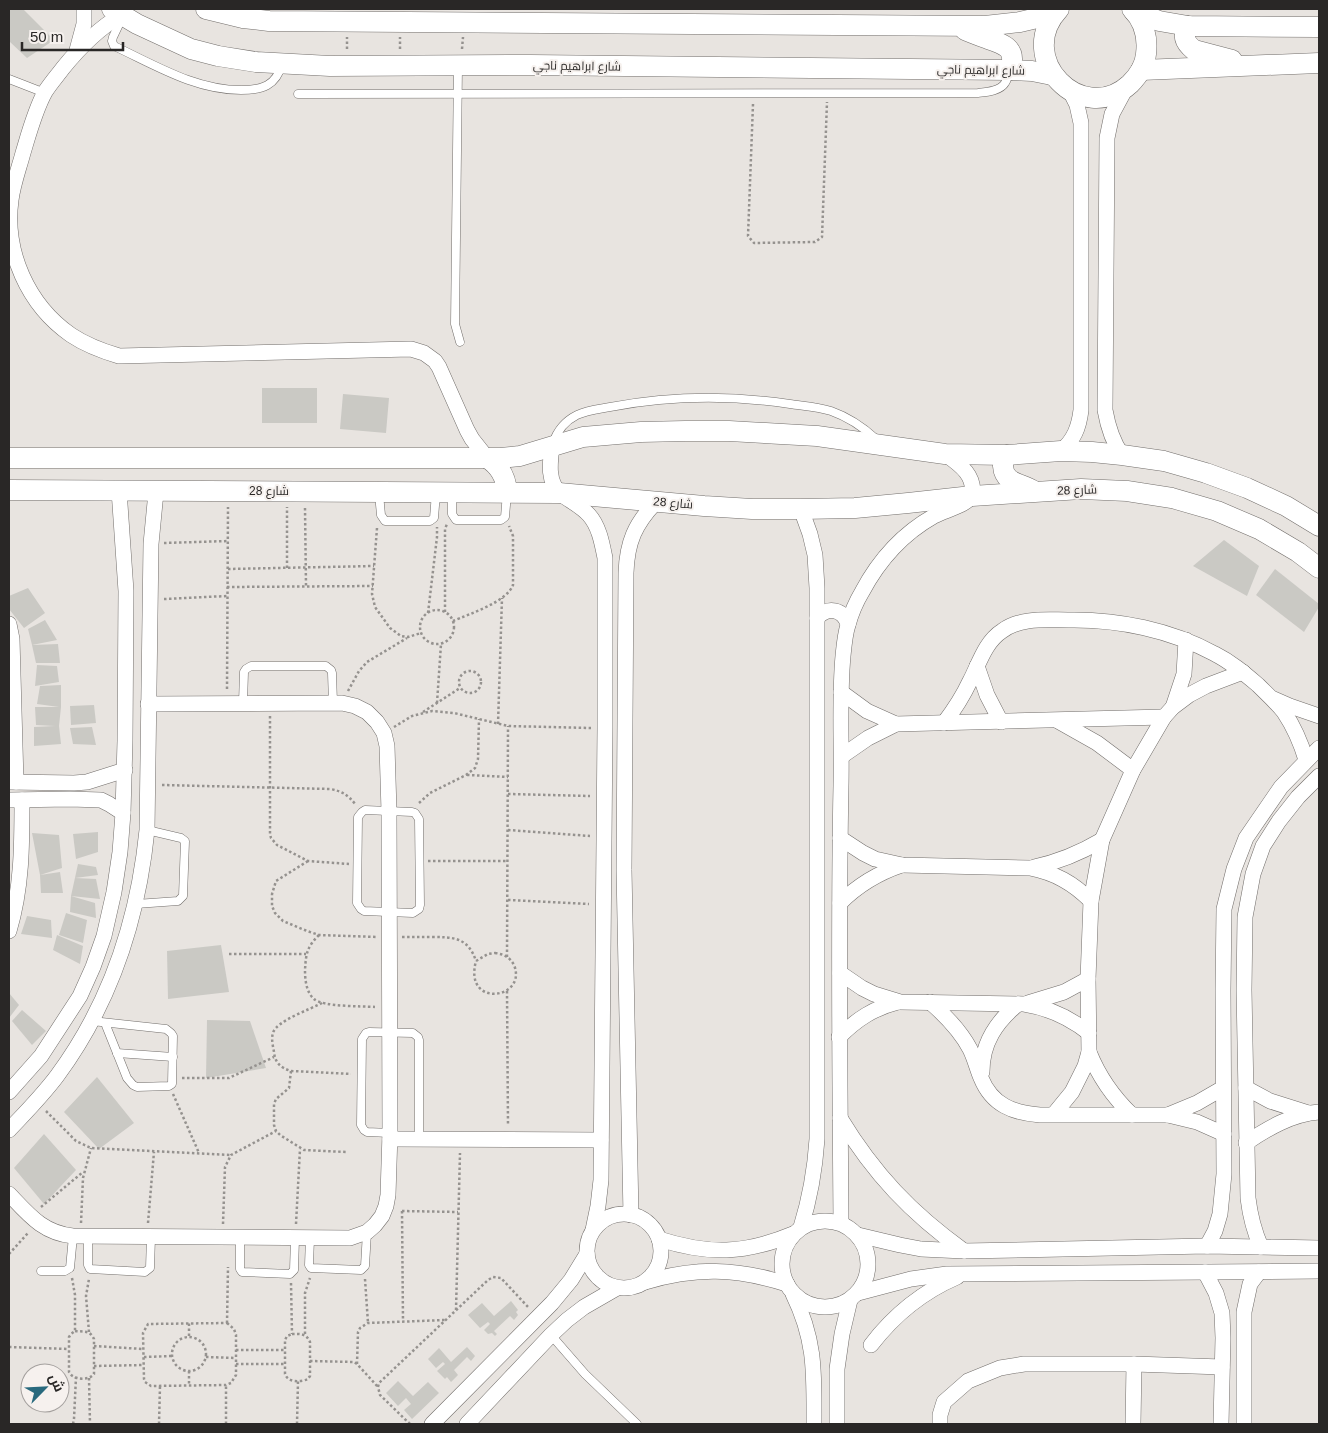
<svg xmlns="http://www.w3.org/2000/svg" width="1328" height="1433" viewBox="0 0 1328 1433" font-family="Arial,Cairo,sans-serif">
	<rect width="100%" height="100%" fill="#e8e4e0"/>
	<g fill="#cac9c4">
		<path d="M 9,9 L 23,9 L 54,40 L 27,58 L 9,41 Z"/>
		<rect x="262" y="388" width="55" height="35"/>
		<path d="M 343,394 L 389,398 L 386,433 L 340,429 Z"/>
		<path d="M 1224,540 L 1259,566 L 1247,596 L 1193,566 Z"/>
		<path d="M 1275,569 L 1319,604 L 1319,607 L 1304,632 L 1256,595 Z"/>
		<path d="M 28,588 L 45,613 L 24,628 L 9,609 L 9,596 Z"/>
		<path d="M 45,620 L 57,640 L 32,645 L 28,629 Z"/>
		<path d="M 58,644 L 60,663 L 36,663 L 32,645 Z"/>
		<path d="M 37,665 L 57,666 L 59,682 L 35,686 Z"/>
		<path d="M 61,685 L 61,707 L 59,726 L 61,744 L 34,746 L 34,727 L 55,726 L 36,725 L 35,707 L 59,707 L 37,704 L 40,686 Z"/>
		<path d="M 94,705 L 96,723 L 71,725 L 70,706 Z"/>
		<path d="M 92,727 L 96,745 L 73,744 L 70,728 Z"/>
		<path d="M 98,832 L 98,852 L 76,859 L 73,834 Z"/>
		<path d="M 32,833 L 59,835 L 62,868 L 40,875 L 60,872 L 63,893 L 41,893 L 40,875 Z"/>
		<path d="M 78,864 L 96,867 L 98,875 L 75,878 L 96,879 L 100,899 L 71,896 L 95,903 L 96,918 L 70,912 L 71,896 Z"/>
		<path d="M 66,913 L 87,920 L 83,943 L 59,935 Z"/>
		<path d="M 27,916 L 51,920 L 52,938 L 21,934 Z"/>
		<path d="M 57,935 L 83,946 L 80,964 L 53,950 Z"/>
		<path d="M 221,945 L 229,992 L 168,999 L 167,951 Z"/>
		<path d="M 9,993 L 19,1005 L 9,1018 Z"/>
		<path d="M 22,1010 L 46,1031 L 32,1045 L 12,1021 Z"/>
		<path d="M 207,1020 L 250,1021 L 266,1068 L 206,1078 Z"/>
		<path d="M 97,1077 L 134,1123 L 99,1149 L 64,1112 Z"/>
		<path d="M 44,1134 L 76,1170 L 44,1204 L 14,1168 Z"/>
		<path d="M 511,1301 L 518,1310 L 516,1312 L 518,1315 L 514,1320 L 510,1316 L 494,1331 L 497,1334 L 495,1336 L 492,1333 L 488,1334 L 484,1330 L 490,1324 L 488,1322 L 480,1328 L 468,1315 L 482,1303 L 494,1316 Z"/>
		<path d="M 467,1347 L 475,1356 L 471,1361 L 467,1357 L 454,1370 L 458,1375 L 451,1382 L 447,1377 L 445,1379 L 437,1371 L 445,1364 L 443,1362 L 436,1368 L 428,1359 L 439,1348 L 451,1362 Z"/>
		<path d="M 398,1381 L 413,1396 L 428,1382 L 439,1393 L 412,1419 L 404,1410 L 411,1404 L 406,1398 L 398,1406 L 386,1393 Z"/>
	</g>
	<g fill="none" stroke-linecap="round" stroke-linejoin="round">
		<g stroke="#726e6b" stroke-width="9">
			<g id="lane">
				<path d="M 122,18 L 113,37 L 112,41 L 114,46 C 155,65 195,90 241,90 C 262,90 276,86 282,64"/>
				<path d="M 458,66 L 455,324 L 460,342"/>
				<path d="M 9,79 L 45,93"/>
				<path d="M 298,94 L 978,93 C 987,92 1000,91 1005,83 C 1008,79 1008,74 1010,70"/>
				<path d="M 553,443 C 557,431 565,421 577,415 C 587,410 599,409 610,407 C 669,396 730,395 790,404 C 803,406 818,407 831,411 C 848,417 863,427 876,439"/>
				<path d="M 379,494 L 381,515 L 385,521 L 430,521 L 434,518 L 436,493"/>
				<path d="M 452,494 L 452,514 L 456,520 L 501,520 L 505,517 L 507,493"/>
				<path d="M 243,703 L 244,672 L 246,669 L 251,666 L 326,666 L 331,670 L 332,673 L 333,703"/>
				<path d="M 365,810 L 412,812 L 415,813 L 419,819 L 420,905 L 419,909 L 413,913 L 364,911 L 361,909 L 357,903 L 358,817 L 362,812 Z"/>
				<path d="M 136,904 L 178,901 L 183,896 L 185,841 L 181,838 L 147,830"/>
				<path d="M 92,1021 L 166,1029 L 171,1033 L 173,1036 L 172,1084 L 169,1086 L 137,1087 L 133,1085 L 127,1078 L 105,1023"/>
				<path d="M 117,1053 L 173,1057"/>
				<path d="M 390,1133 L 367,1132 L 364,1130 L 361,1125 L 362,1039 L 366,1033 L 369,1032 L 413,1033 L 418,1037 L 419,1040 L 419,1139"/>
				<path d="M 88,1236 L 88,1265 L 90,1269 L 145,1272 L 150,1268 L 151,1237"/>
				<path d="M 240,1237 L 240,1269 L 242,1272 L 290,1274 L 294,1270 L 295,1238"/>
				<path d="M 310,1238 L 309,1265 L 311,1268 L 361,1270 L 365,1266 L 367,1232"/>
				<path d="M 41,1271 L 65,1271 L 70,1268 L 73,1236"/>
				<path d="M 551,1335 L 585,1374 L 637,1424"/>
			</g>
		</g>
		<g stroke="#726e6b" stroke-width="16">
			<g id="street">
				<path d="M 121,15 C 98,29 80,47 63,68 C 57,76 50,84 45,92 C 35,110 29,133 23,153 C 19,168 13,184 11,200 C 4,252 28,305 71,335 C 86,345 102,351 119,356 L 411,349 L 424,353 L 435,361 L 439,367 L 467,430 L 472,439 L 487,458"/>
				<path d="M 77,50 L 84,24 L 84,9"/>
				<path d="M 552,447 C 550,462 547,483 561,494 C 570,501 581,506 589,515 C 599,526 602,543 605,558 L 605,728 L 601,1180 L 598,1206 L 593,1230"/>
				<path d="M 1061,451 C 1074,440 1079,427 1081,410 L 1081,123 L 1077,105 L 1070,91"/>
				<path d="M 1122,455 C 1112,441 1108,427 1105,410 L 1107,138 L 1112,114 L 1126,88"/>
				<path d="M 817,618 C 828,606 843,609 848,624"/>
				<path d="M 9,624 L 12,639 L 16,782"/>
				<path d="M 977,666 L 987,695 L 1001,722"/>
				<path d="M 841,692 L 867,711 L 896,724"/>
				<path d="M 1274,699 L 1290,706 L 1319,716"/>
				<path d="M 1173,707 L 1184,674 L 1186,640"/>
				<path d="M 1058,721 L 1097,743 L 1133,770"/>
				<path d="M 944,723 C 954,710 963,696 970,681 C 979,664 985,642 1002,631 C 1021,617 1046,620 1068,620 C 1118,619 1171,630 1215,654 C 1231,662 1244,673 1258,685 C 1267,694 1276,702 1284,712 C 1294,727 1301,743 1306,760"/>
				<path d="M 842,756 L 868,738 L 896,724 L 1164,717"/>
				<path d="M 9,782 L 74,783 L 87,782 L 125,770"/>
				<path d="M 9,800 L 70,799 L 101,800 L 109,804 L 123,813"/>
				<path d="M 840,838 L 863,853 L 875,859 L 902,865 L 1030,868 C 1055,873 1073,883 1091,901"/>
				<path d="M 1034,867 C 1059,862 1080,853 1102,840"/>
				<path d="M 840,903 C 858,885 878,873 902,865"/>
				<path d="M 9,931 C 22,888 22,845 22,800"/>
				<path d="M 840,973 L 862,988 L 874,994 L 900,1002 L 1024,1004 C 1049,1008 1069,1017 1089,1033"/>
				<path d="M 930,1002 C 946,1016 960,1030 970,1049 C 975,1059 977,1069 981,1078 C 992,1105 1013,1113 1040,1115 L 1168,1115 L 1197,1122 L 1224,1134"/>
				<path d="M 1028,1003 L 1064,992 L 1088,979"/>
				<path d="M 839,1037 C 857,1019 874,1008 898,1002"/>
				<path d="M 1089,1052 C 1099,1077 1112,1096 1132,1115"/>
				<path d="M 982,1072 C 982,1043 996,1022 1018,1004"/>
				<path d="M 1246,1088 L 1270,1101 L 1308,1113"/>
				<path d="M 9,1092 L 41,1056 L 80,996 L 93,967 L 104,936 L 114,892 L 120,852 L 123,813 L 125,741 L 126,591 L 119,490"/>
				<path d="M 1054,1114 L 1072,1092 L 1085,1066 L 1089,1052 L 1088,979 L 1091,901 L 1102,840 L 1133,770 L 1164,717 L 1173,707 L 1189,695 L 1206,686 L 1243,672"/>
				<path d="M 1168,1115 L 1197,1103 L 1223,1088"/>
				<path d="M 840,1118 C 874,1174 911,1213 964,1251"/>
				<path d="M 9,1130 C 25,1113 42,1096 57,1076 C 111,1003 138,920 147,830 L 151,544 L 156,492"/>
				<path d="M 390,1139 L 601,1140"/>
				<path d="M 1246,1143 C 1268,1128 1292,1114 1319,1112"/>
				<path d="M 9,1194 C 29,1215 43,1233 73,1236 L 350,1238 L 367,1232 L 375,1225 L 382,1216 L 386,1206 L 388,1195 L 390,1133 L 389,811 L 387,746 L 384,733 L 377,722 L 367,712 L 355,706 L 342,703 L 148,704"/>
				<circle cx="624" cy="1251" r="37"/>
				<path d="M 631,1215 L 624,870 L 626,573 C 627,542 635,524 656,502"/>
				<circle cx="825" cy="1264" r="43"/>
				<path d="M 841,1223 C 840,1077 838,931 841,786 C 842,742 839,699 843,656 C 844,646 845,634 848,625 C 851,614 856,602 862,592 C 879,560 902,534 934,516 C 945,510 965,506 972,496 C 976,475 959,464 945,454"/>
				<path d="M 801,1227 C 810,1198 815,1169 817,1139 L 817,588 L 815,555 L 810,534 L 801,509"/>
				<path d="M 858,1235 L 900,1245 L 921,1249 L 964,1251 L 1207,1246 L 1319,1248"/>
				<path d="M 659,1239 C 709,1255 745,1254 793,1234"/>
				<path d="M 1207,1246 L 1215,1231 L 1220,1214 L 1224,1174 L 1223,990 L 1224,909 L 1234,869 L 1246,838 L 1281,787 L 1319,748"/>
				<path d="M 1261,1247 C 1254,1231 1250,1215 1248,1198 L 1244,990 L 1245,917 L 1253,874 L 1263,846 L 1279,821 L 1298,797 L 1319,776"/>
				<path d="M 1205,1272 L 1216,1293 L 1222,1313 L 1223,1338 L 1221,1424"/>
				<path d="M 645,1282 C 697,1267 735,1268 787,1284"/>
				<path d="M 858,1293 L 911,1279 L 947,1274 L 1319,1271"/>
				<path d="M 793,1294 C 816,1341 814,1374 814,1424"/>
				<path d="M 871,1345 C 894,1315 922,1292 957,1277"/>
				<path d="M 1134,1364 L 1222,1367"/>
				<path d="M 432,1424 L 552,1303 L 571,1280 L 587,1254"/>
				<path d="M 467,1424 L 551,1335 L 567,1320 L 584,1307 L 617,1288"/>
				<path d="M 837,1424 L 837,1369 L 842,1334 L 850,1300"/>
				<path d="M 940,1424 L 940,1415 L 944,1402 L 968,1381 L 1000,1368 L 1024,1364 L 1134,1364 L 1133,1424"/>
				<path d="M 1244,1424 L 1244,1312 L 1250,1284 L 1259,1272"/>
			</g>
		</g>
		<g stroke="#726e6b" stroke-width="21">
			<g id="secondary">
				<path d="M 112,9 L 137,24 L 191,49 L 218,56 L 256,62 L 330,66 L 531,65 L 1010,70 L 1032,71 L 1052,75"/>
				<path d="M 206,9 L 243,18 L 269,21 L 985,26 L 1020,22 L 1054,14"/>
				<path d="M 1059,9 C 1013,58 1082,128 1130,84 C 1138,76 1145,66 1146,54 C 1148,38 1144,21 1132,9"/>
				<path d="M 1134,11 L 1159,21 L 1188,26 L 1319,27"/>
				<path d="M 1188,26 C 1182,36 1185,43 1194,50 L 1232,60"/>
				<path d="M 965,30 C 972,33 980,36 988,39 C 1006,45 1017,49 1010,70"/>
				<path d="M 1141,70 L 1319,63"/>
				<path d="M 1007,455 C 1004,458 1003,461 1003,466 C 1004,484 1022,483 1034,491"/>
				<path d="M 9,458 L 501,458 L 520,456 L 583,437 L 641,432 L 685,431 L 729,431 L 817,436 L 945,454 L 1007,455 L 1061,451 L 1092,452 L 1122,455 L 1164,461 L 1206,473 L 1247,488 L 1286,506 L 1319,526"/>
				<path d="M 487,458 C 500,466 506,477 507,492"/>
				<path d="M 9,490 L 559,493 L 704,506 L 752,509 L 801,509 L 855,508 L 908,503 L 972,496 L 1081,489 L 1127,491 L 1172,498 L 1217,511 L 1259,529 L 1298,552 L 1319,568"/>
			</g>
		</g>
		<g stroke="#95928f" stroke-width="2.5" stroke-dasharray="2.5 2.5" stroke-linecap="butt">
			<path d="M 347,49 L 347,37"/>
			<path d="M 400,49 L 400,37"/>
			<path d="M 462,49 L 463,37"/>
			<path d="M 753,104 L 748,236 L 754,243 L 815,242 L 822,237 L 827,102"/>
			<path d="M 305,508 L 306,586"/>
			<path d="M 377,528 L 372,594 L 375,607 L 390,628 L 401,636 L 408,637 L 421,633"/>
			<path d="M 164,543 L 228,541"/>
			<path d="M 287,568 L 287,507"/>
			<path d="M 228,569 L 374,566"/>
			<path d="M 227,587 L 373,586"/>
			<path d="M 164,599 L 227,596"/>
			<circle cx="437" cy="627" r="17"/>
			<path d="M 445,612 L 445,529 L 447,524"/>
			<path d="M 428,613 L 437,537 L 437,527"/>
			<path d="M 453,621 C 469,614 507,602 513,585 L 513,536 L 509,526"/>
			<circle cx="470" cy="682" r="11"/>
			<path d="M 227,689 L 228,507"/>
			<path d="M 348,691 L 359,671 L 367,662 L 407,638"/>
			<path d="M 437,703 L 441,644"/>
			<path d="M 423,712 L 460,688"/>
			<path d="M 270,716 L 270,834 L 271,838 L 277,845 L 308,861 L 349,864"/>
			<path d="M 498,724 L 502,598"/>
			<path d="M 394,727 L 412,716 L 432,711 L 454,713 L 508,726 L 591,728"/>
			<path d="M 467,775 L 508,777"/>
			<path d="M 162,785 L 330,789 C 342,791 348,795 356,805"/>
			<path d="M 508,794 L 590,796"/>
			<path d="M 419,803 L 430,793 L 466,775 L 475,768 L 478,759 L 479,719"/>
			<path d="M 508,830 L 590,836"/>
			<path d="M 308,861 L 276,881 L 272,894 L 272,906 L 275,913 L 283,921 L 307,931 L 319,935 L 377,937"/>
			<path d="M 428,861 L 508,861"/>
			<path d="M 508,900 L 589,904"/>
			<path d="M 319,935 C 307,947 306,953 305,970 C 305,979 306,992 314,999 C 323,1007 362,1006 375,1007"/>
			<path d="M 402,937 C 412,937 421,937 431,937 C 453,937 468,937 476,961"/>
			<path d="M 495,953 C 503,954 510,957 514,965 C 528,999 463,1009 476,961 L 488,954 Z"/>
			<path d="M 229,954 L 306,954"/>
			<path d="M 507,957 L 508,726"/>
			<path d="M 507,991 L 508,1125"/>
			<path d="M 322,1003 C 311,1009 276,1021 273,1033 C 271,1039 273,1046 274,1052 C 275,1063 281,1068 291,1071 L 351,1074"/>
			<path d="M 291,1071 L 289,1088 L 276,1099 L 274,1104 L 274,1125 L 276,1131 L 280,1135 L 304,1150 L 346,1152"/>
			<path d="M 182,1078 L 229,1078 L 274,1057"/>
			<path d="M 173,1094 L 199,1153"/>
			<path d="M 46,1111 L 76,1141 L 91,1148 L 231,1155"/>
			<path d="M 41,1207 L 83,1172"/>
			<path d="M 402,1211 L 403,1321"/>
			<path d="M 402,1211 L 458,1212"/>
			<path d="M 81,1223 L 83,1178 L 91,1148"/>
			<path d="M 148,1223 L 154,1152"/>
			<path d="M 223,1224 L 225,1167 L 231,1155 L 276,1131"/>
			<path d="M 296,1224 L 300,1149"/>
			<path d="M 9,1254 L 28,1233"/>
			<path d="M 72,1278 L 75,1295 L 75,1331"/>
			<path d="M 365,1279 L 368,1323"/>
			<path d="M 291,1283 L 292,1334"/>
			<path d="M 456,1310 L 460,1153"/>
			<path d="M 227,1323 L 234,1329 L 236,1335 L 236,1375 L 231,1383 L 226,1385 L 151,1386 L 145,1382 L 144,1379 L 143,1333 L 148,1324 Z"/>
			<path d="M 227,1323 L 228,1267"/>
			<path d="M 75,1331 C 84,1332 90,1330 94,1339 L 94,1374 C 89,1381 73,1380 69,1372 L 69,1337 L 71,1334 Z"/>
			<path d="M 89,1332 L 86,1296 L 89,1279"/>
			<path d="M 292,1334 C 300,1334 306,1333 310,1342 L 310,1376 L 308,1379 C 301,1382 288,1383 285,1374 L 285,1340 L 287,1336 Z"/>
			<path d="M 305,1334 L 305,1293 L 310,1278"/>
			<path d="M 189,1336 L 189,1323"/>
			<circle cx="189" cy="1354" r="17"/>
			<path d="M 94,1346 L 143,1349"/>
			<path d="M 9,1347 L 69,1349"/>
			<path d="M 236,1350 L 285,1350"/>
			<path d="M 144,1357 L 172,1356"/>
			<path d="M 206,1357 L 236,1358"/>
			<path d="M 310,1361 L 354,1362 L 357,1364 L 378,1387"/>
			<path d="M 236,1364 L 285,1364"/>
			<path d="M 357,1364 L 358,1332 L 360,1328 L 368,1323 L 445,1320"/>
			<path d="M 94,1366 L 144,1365"/>
			<path d="M 189,1371 L 189,1385"/>
			<path d="M 89,1378 L 90,1424"/>
			<path d="M 73,1424 L 74,1419 L 76,1377"/>
			<path d="M 159,1424 L 160,1386"/>
			<path d="M 226,1424 L 226,1385"/>
			<path d="M 297,1424 L 298,1381"/>
			<path d="M 410,1424 L 380,1395 L 378,1387 L 379,1383 L 488,1280 L 493,1277 L 501,1278 L 528,1307"/>
		</g>
		<use href="#lane" stroke="#fff" stroke-width="8"/>
		<use href="#street" stroke="#fff" stroke-width="15"/>
		<use href="#secondary" stroke="#fff" stroke-width="20"/>
	</g>
	<g text-anchor="middle" stroke-width="4" stroke-linejoin="round" paint-order="stroke">
		<g font-size="12" fill="#292726" stroke="#f6f1ee">
			<text transform="translate(577 66) rotate(1)" y="4">شارع ابراهيم ناجي</text>
			<text transform="translate(981 70) rotate(1)" y="4">شارع ابراهيم ناجي</text>
			<text transform="translate(1077 490) rotate(-2)" y="4">شارع 28</text>
			<text x="269" y="495">شارع 28</text>
			<text transform="translate(673 503) rotate(5)" y="4">شارع 28</text>
		</g>
	</g>
	<rect width="1328" height="1433" fill="none" stroke="#292726" stroke-width="20"/>
	<g transform="translate(45 1388) rotate(66)"><circle r="24" fill="#f6f1ee" stroke="#a4a09e"/>
	<path d="M0-4L9 19L0 12L-9 19Z" fill="#28697d"/>
	<text y="-8" font-size="14" font-weight="bold" text-anchor="middle" fill="#292726">ش</text>
	</g>
	<path d="M22 42v8h101v-8" fill="none" stroke="#292726" stroke-width="2.5"/>
	<text x="30" y="42" font-size="15" fill="#292726" stroke="#f6f1ee" stroke-width="4" paint-order="stroke">50 m</text>
</svg>
